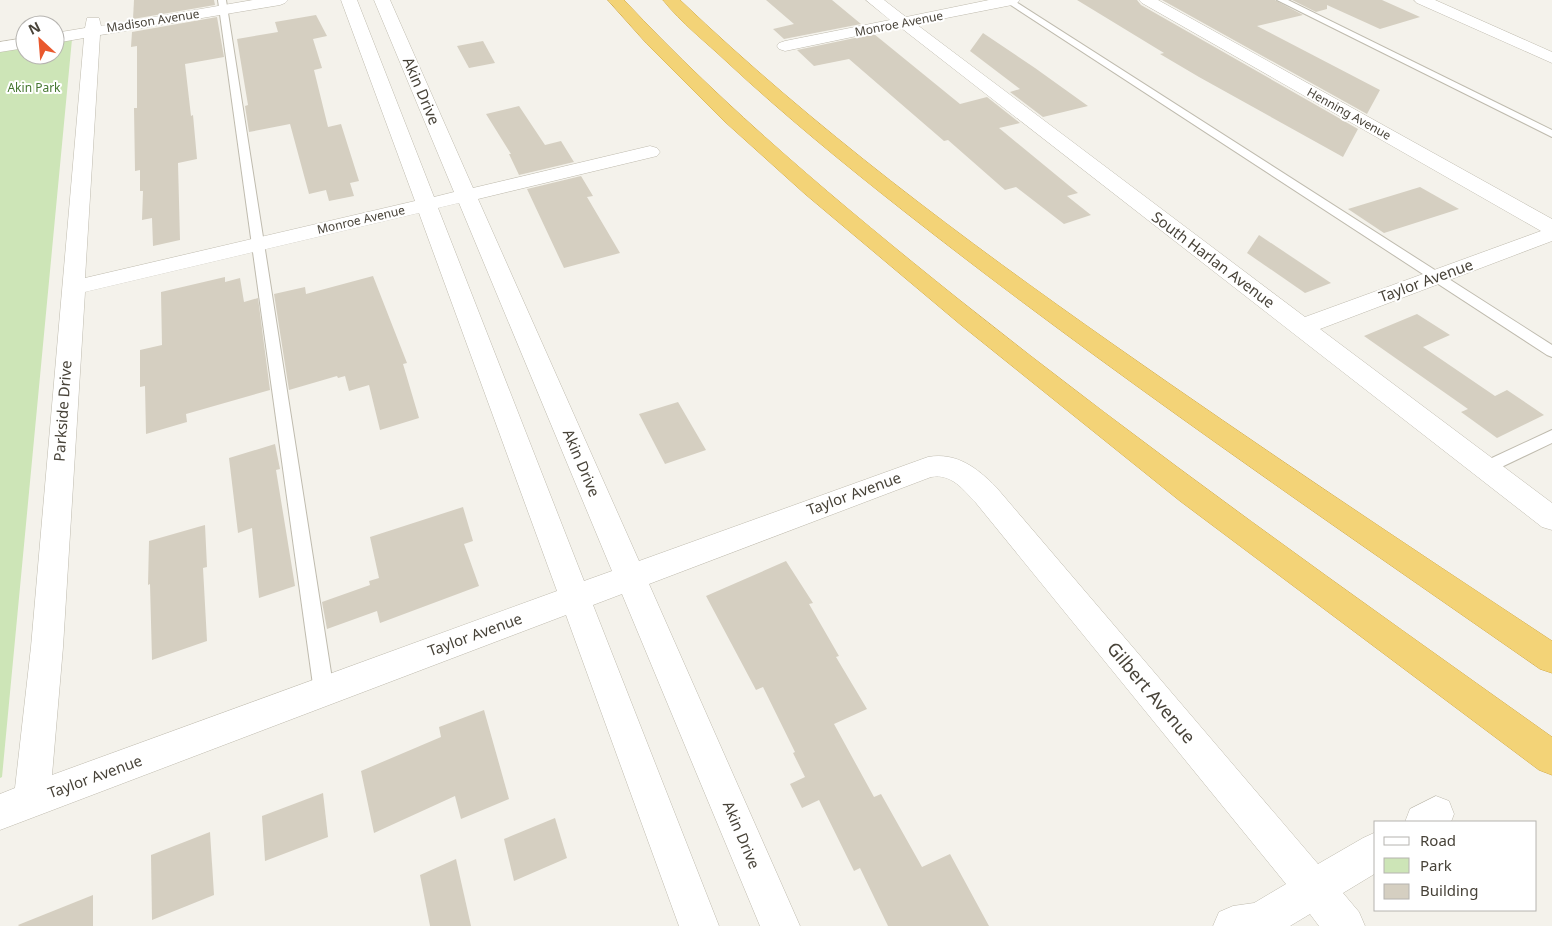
<svg xmlns="http://www.w3.org/2000/svg" width="1552" height="926" viewBox="0 0 1552 926" font-family="'Noto Sans',sans-serif">
	<rect width="100%" height="100%" fill="#f4f2eb"/>
	<path fill="#cde5b7" d="M 72,39 L 2,777 L 0,778 L 0,51 L 25,46 L 25,55 L 55,55 L 55,42 Z"/>
	<g fill="#d5cfc1">
		<path d="M 134,0 L 214,0 L 215,5 L 133,19 Z"/>
		<path d="M 766,0 L 832,0 L 861,24 L 784,39 L 773,29 L 794,24 Z"/>
		<path d="M 1077,0 L 1137,0 L 1141,5 L 1358,129 L 1343,157 L 1199,77 L 1160,54 L 1164,53 Z"/>
		<path d="M 1162,0 L 1275,0 L 1303,15 L 1257,26 L 1380,90 L 1367,114 Z"/>
		<path d="M 1292,0 L 1382,0 L 1420,17 L 1380,29 L 1327,5 L 1327,9 L 1316,12 Z"/>
		<path d="M 316,15 L 327,36 L 313,39 L 322,68 L 314,70 L 328,127 L 341,124 L 359,181 L 350,183 L 354,196 L 329,201 L 326,190 L 309,194 L 290,124 L 249,132 L 245,106 L 248,105 L 237,39 L 278,32 L 275,22 Z"/>
		<path d="M 217,17 L 224,57 L 185,64 L 191,116 L 193,115 L 197,159 L 178,163 L 180,240 L 153,246 L 152,218 L 142,220 L 143,191 L 140,191 L 140,170 L 135,171 L 134,108 L 137,108 L 137,46 L 131,47 L 132,32 Z"/>
		<path d="M 983,33 L 1035,68 L 1088,106 L 1043,117 L 1010,92 L 1020,89 L 970,51 Z"/>
		<path d="M 874,34 L 960,104 L 987,97 L 1020,123 L 999,128 L 1078,193 L 1067,196 L 1091,215 L 1064,224 L 1016,187 L 1005,190 L 948,140 L 944,141 L 849,59 L 814,66 L 797,50 Z"/>
		<path d="M 483,41 L 495,63 L 469,68 L 457,46 Z"/>
		<path d="M 519,106 L 545,145 L 561,141 L 574,162 L 519,175 L 509,154 L 511,154 L 486,114 Z"/>
		<path d="M 581,176 L 593,196 L 587,197 L 620,253 L 564,268 L 527,189 Z"/>
		<path d="M 1420,187 L 1459,209 L 1384,233 L 1348,209 Z"/>
		<path d="M 1259,235 L 1331,283 L 1305,293 L 1247,253 Z"/>
		<path d="M 373,276 L 407,363 L 403,364 L 419,418 L 380,430 L 369,385 L 349,391 L 345,376 L 338,378 L 337,376 L 289,390 L 274,294 L 305,287 L 306,294 Z"/>
		<path d="M 225,277 L 225,282 L 240,278 L 244,302 L 258,298 L 270,390 L 186,414 L 187,422 L 146,434 L 145,386 L 140,387 L 140,350 L 162,345 L 161,292 Z"/>
		<path d="M 1417,314 L 1450,335 L 1423,347 L 1495,396 L 1507,390 L 1544,415 L 1497,438 L 1461,412 L 1468,409 L 1364,336 Z"/>
		<path d="M 678,402 L 706,450 L 665,464 L 639,414 Z"/>
		<path d="M 275,444 L 280,469 L 276,470 L 295,586 L 259,598 L 252,528 L 238,533 L 229,458 Z"/>
		<path d="M 463,507 L 473,541 L 464,544 L 479,586 L 380,623 L 377,611 L 327,629 L 322,602 L 370,585 L 369,581 L 379,578 L 370,537 Z"/>
		<path d="M 205,525 L 207,567 L 203,568 L 207,641 L 152,660 L 150,584 L 148,585 L 149,541 Z"/>
		<path d="M 786,561 L 813,603 L 809,604 L 839,656 L 836,657 L 867,709 L 834,724 L 874,797 L 881,794 L 922,867 L 950,854 L 989,926 L 888,926 L 860,868 L 854,871 L 819,800 L 802,808 L 790,784 L 805,777 L 793,753 L 795,752 L 763,687 L 756,690 L 706,596 Z"/>
		<path d="M 484,710 L 509,799 L 461,819 L 455,796 L 374,833 L 361,771 L 441,737 L 439,727 Z"/>
		<path d="M 323,793 L 328,837 L 265,861 L 262,816 Z"/>
		<path d="M 555,818 L 567,858 L 514,881 L 504,839 Z"/>
		<path d="M 210,832 L 214,895 L 152,920 L 151,855 Z"/>
		<path d="M 456,859 L 471,926 L 430,926 L 420,875 Z"/>
		<path d="M 93,895 L 93,926 L 19,926 L 18,925 Z"/>
	</g>
	<g fill="none" stroke-linecap="round" stroke-linejoin="round">
		<g stroke="#bfbbae" stroke-width="2">
			<g id="lane">
				<path d="M 218,0 L 226,0 L 334,692 L 331,698 L 324,701 L 317,698 L 314,692 Z"/>
				<path d="M 1003,0 L 1013,0 L 1552,345 L 1552,357 L 1547,355 Z"/>
				<path d="M 1277,0 L 1288,0 L 1552,130 L 1552,137 Z"/>
				<path d="M 1552,430 L 1552,443 L 1491,472 L 1485,474 L 1479,472 L 1477,468 L 1479,464 Z"/>
			</g>
		</g>
		<g stroke="#bfbbae" stroke-width="1">
			<g id="street">
				<path d="M 253,0 L 288,0 L 285,3 L 280,5 L 100,35 L 85,278 L 415,201 L 341,0 L 357,0 L 434,197 L 454,192 L 374,0 L 390,0 L 473,188 L 650,146 L 657,148 L 660,152 L 657,156 L 478,199 L 639,561 L 928,457 C 957,452 977,468 996,487 L 1318,864 L 1363,838 L 1376,832 L 1376,873 L 1343,893 L 1359,912 L 1365,926 L 1319,926 L 1310,914 L 1290,926 L 1213,926 L 1219,912 L 1233,906 L 1254,903 L 1286,884 L 976,503 C 963,489 951,473 931,477 L 649,584 L 800,926 L 760,926 L 622,594 L 593,605 L 719,926 L 679,926 L 566,615 L 0,830 L 0,794 L 15,788 L 31,647 L 84,38 L 55,43 L 55,33 L 85,28 L 87,18 L 99,18 L 101,26 ZM 459,203 L 612,571 L 584,581 L 438,208 ZM 419,213 L 557,591 L 52,775 L 63,647 L 85,292 Z"/>
				<path d="M 866,0 L 884,0 L 906,17 L 989,0 L 1020,0 L 1017,3 L 1012,5 L 916,24 L 1305,317 L 1541,231 L 1142,3 L 1139,0 L 1158,0 L 1552,219 L 1552,241 L 1320,329 L 1552,503 L 1552,530 L 1542,527 L 900,27 L 785,51 L 779,49 L 777,46 L 779,43 L 785,41 L 890,20 Z"/>
				<path d="M 1414,0 L 1435,0 L 1552,52 L 1552,63 L 1417,3 Z"/>
				<path d="M 25,38 L 25,48 L 0,52 L 0,42 Z"/>
				<path d="M 1436,796 L 1449,801 L 1454,814 L 1451,822 L 1405,822 L 1410,809 Z"/>
			</g>
		</g>
		<g stroke="#d2aa47" stroke-width="1">
			<g id="highway">
				<path d="M 608,0 L 624,0 C 726,109 841,205 957,298 C 1150,452 1351,594 1552,737 L 1552,775 L 1539,770 L 1180,501 L 961,325 L 805,194 L 724,121 L 647,44 Z"/>
				<path d="M 663,0 L 680,0 C 814,128 963,239 1114,345 C 1258,446 1405,544 1552,641 L 1552,673 L 1540,669 C 1326,520 1110,373 905,212 C 844,164 784,115 727,62 C 706,42 681,23 663,0 Z"/>
			</g>
		</g>
		<use href="#lane" fill="#fff" fill-rule="evenodd"/>
		<use href="#street" fill="#fff" fill-rule="evenodd"/>
		<use href="#highway" fill="#f3d377" fill-rule="evenodd"/>
	</g>
	<g text-anchor="middle" stroke-width="4" stroke-linejoin="round" paint-order="stroke">
		<g font-size="12" fill="#484339" stroke="#fff">
			<text transform="translate(153 21) rotate(-9)" y="4">Madison Avenue</text>
			<text transform="translate(899 24) rotate(-11)" y="4">Monroe Avenue</text>
			<text transform="translate(1349 114) rotate(29)" y="4">Henning Avenue</text>
			<text transform="translate(361 220) rotate(-13)" y="4">Monroe Avenue</text>
		</g>
		<g font-size="12" fill="#457630" stroke="#fff">
			<text x="34" y="92">Akin Park</text>
		</g>
		<g font-size="15" fill="#484339" stroke="#fff">
			<text transform="translate(421 91) rotate(67)" y="5">Akin Drive</text>
			<text transform="translate(1213 260) rotate(37)" y="5">South Harlan Avenue</text>
			<text transform="translate(1426 281) rotate(-20)" y="5">Taylor Avenue</text>
			<text transform="translate(63 411) rotate(-86)" y="5">Parkside Drive</text>
			<text transform="translate(581 463) rotate(67)" y="5">Akin Drive</text>
			<text transform="translate(854 494) rotate(-20)" y="5">Taylor Avenue</text>
			<text transform="translate(475 635) rotate(-20)" y="5">Taylor Avenue</text>
			<text transform="translate(95 777) rotate(-20)" y="5">Taylor Avenue</text>
			<text transform="translate(741 835) rotate(67)" y="5">Akin Drive</text>
		</g>
		<g font-size="18" fill="#484339" stroke="#fff">
			<text transform="translate(1151 693) rotate(50)" y="6">Gilbert Avenue</text>
		</g>
	</g>
	<rect x="1374" y="821" width="162" height="90" fill="#ffffff" stroke="#b6b4b0"/>
	<rect x="1384" y="837" width="25" height="8" fill="#ffffff" stroke="#b6b4b0"/>
	<text x="1420" y="846" font-size="15" fill="#484339">Road</text>
	<rect x="1384" y="858" width="25" height="15" fill="#cde5b7" stroke="#b6b4b0"/>
	<text x="1420" y="871" font-size="15" fill="#484339">Park</text>
	<rect x="1384" y="884" width="25" height="15" fill="#d5cfc1" stroke="#b6b4b0"/>
	<text x="1420" y="896" font-size="15" fill="#484339">Building</text>
	<g transform="translate(40 40) rotate(334)"><circle r="24" fill="#ffffff" stroke="#b6b4b0"/>
	<path d="M0-4L9 19L0 12L-9 19Z" fill="#e9582d"/>
	<text y="-8" font-size="14" font-weight="bold" text-anchor="middle" fill="#484339">N</text>
	</g>
</svg>
